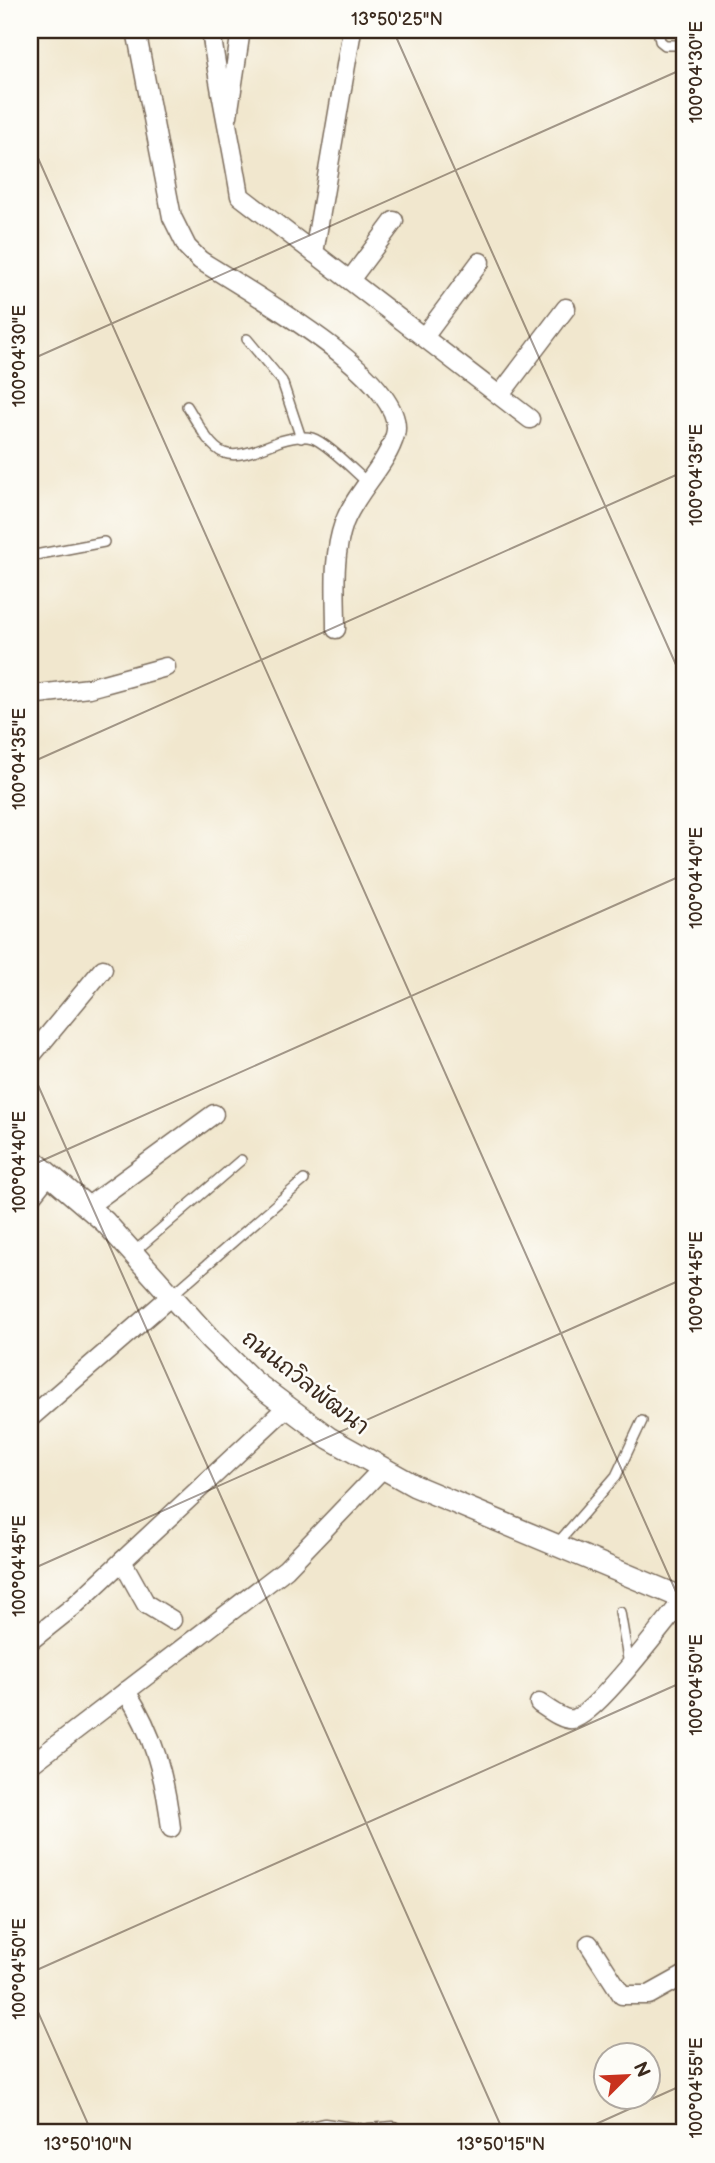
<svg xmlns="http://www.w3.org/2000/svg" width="715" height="2163" viewBox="0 0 715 2163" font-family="'Balsamiq Sans','Playpen Sans Thai',sans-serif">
	<rect width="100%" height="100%" fill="#fdfcf7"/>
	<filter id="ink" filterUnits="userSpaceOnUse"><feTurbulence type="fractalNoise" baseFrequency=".0143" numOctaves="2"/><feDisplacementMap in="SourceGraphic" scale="14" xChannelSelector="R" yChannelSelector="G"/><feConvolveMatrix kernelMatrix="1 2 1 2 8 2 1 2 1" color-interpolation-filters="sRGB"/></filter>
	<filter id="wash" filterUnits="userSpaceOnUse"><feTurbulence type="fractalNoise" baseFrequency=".00686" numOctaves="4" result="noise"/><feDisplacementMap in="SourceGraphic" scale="28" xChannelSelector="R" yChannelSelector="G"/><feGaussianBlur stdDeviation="1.57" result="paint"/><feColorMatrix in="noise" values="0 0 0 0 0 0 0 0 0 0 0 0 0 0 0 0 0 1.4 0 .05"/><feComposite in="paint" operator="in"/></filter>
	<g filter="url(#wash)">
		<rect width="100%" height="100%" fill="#f1e7ce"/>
	</g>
	<g filter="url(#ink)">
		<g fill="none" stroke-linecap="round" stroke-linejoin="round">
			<g stroke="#7b6c5c" stroke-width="12">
				<g id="service">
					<path d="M 658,30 L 660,41 L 665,45 L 685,45"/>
					<path d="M 247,339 L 282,381 L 301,438"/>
					<path d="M 187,406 C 219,460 221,465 280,441 C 290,438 302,435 312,438 C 326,442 355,472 368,483"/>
					<path d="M 30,556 L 104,542"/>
					<path d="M 134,1252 L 241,1160"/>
					<path d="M 171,1296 L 304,1180"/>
					<path d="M 556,1545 L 616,1476 L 642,1421"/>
					<path d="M 620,1612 L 629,1665"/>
				</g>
			</g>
			<g stroke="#7b6c5c" stroke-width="21">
				<g id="minor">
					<path d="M 136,30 L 172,217 L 187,247 L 200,260 C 242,288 411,380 395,435 C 387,465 355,493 344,523 C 332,557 336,594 336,629"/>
					<path d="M 211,30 C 218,86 231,139 240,196 L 530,419"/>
					<path d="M 228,116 L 241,30"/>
					<path d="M 314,253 L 352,30"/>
					<path d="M 350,280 L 394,221"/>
					<path d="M 424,337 L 480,262"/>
					<path d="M 500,395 L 566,308"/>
					<path d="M 30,695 L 89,688 L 166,667"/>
					<path d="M 30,1057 L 103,969"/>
					<path d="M 30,1198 L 49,1174"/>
					<path d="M 87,1207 L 214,1114"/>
					<path d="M 30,1418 L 171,1296"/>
					<path d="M 122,1561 L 146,1604 L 172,1620"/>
					<path d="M 30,1641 L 74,1606 L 288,1406"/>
					<path d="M 126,1691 C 154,1735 165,1777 171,1828"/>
					<path d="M 539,1703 C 547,1708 563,1721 573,1719 C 596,1715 666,1620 685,1598"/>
					<path d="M 30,1765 L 286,1569 L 382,1469"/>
					<path d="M 589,1944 L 622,1995 L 649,1995 L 685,1975"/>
					<path d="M 302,2133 L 324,2128 L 359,2133"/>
					<path d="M 369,2133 L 393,2131"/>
				</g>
			</g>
			<g stroke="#7b6c5c" stroke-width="24">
				<path id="tertiary" d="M 30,1158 L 105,1222 L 211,1340 L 253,1381 L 329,1438 L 415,1486 L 685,1599"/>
			</g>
			<use href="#service" stroke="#fff" stroke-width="9"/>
			<use href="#minor" stroke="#fff" stroke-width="18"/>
			<use href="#tertiary" stroke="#fff" stroke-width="21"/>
		</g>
	</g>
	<path fill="none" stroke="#3b2a1e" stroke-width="2" stroke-opacity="0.45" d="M 393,30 L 685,685M 30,140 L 685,1612M 30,360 L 685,68M 30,763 L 685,471M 30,1067 L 504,2133M 30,1166 L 685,874M 30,1570 L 685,1278M 30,1973 L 685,1681M 30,1994 L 92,2133M 576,2133 L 685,2084"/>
	<g text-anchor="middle" stroke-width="5" stroke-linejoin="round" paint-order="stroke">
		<g font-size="23" fill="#3b2a1e" stroke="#fdfcf7">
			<text transform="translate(306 1382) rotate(38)" y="8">ถนนถวิลพัฒนา</text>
		</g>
	</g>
	<rect width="715" height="2163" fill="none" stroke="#fdfcf7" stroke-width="77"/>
	<g transform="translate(627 2076) rotate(66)"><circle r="33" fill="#fdfcf7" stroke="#afa8a0" stroke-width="2"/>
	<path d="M0-5L12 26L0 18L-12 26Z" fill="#c8321e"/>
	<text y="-10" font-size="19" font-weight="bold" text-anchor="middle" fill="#3b2a1e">N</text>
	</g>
	<rect x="38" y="38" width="638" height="2086" fill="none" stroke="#3b2a1e" stroke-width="2.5"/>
	<g font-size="18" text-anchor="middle" fill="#3b2a1e">
		<text x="397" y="25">13°50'25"N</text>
		<text transform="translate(696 72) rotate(-90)" y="6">100°04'30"E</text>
		<text transform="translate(19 356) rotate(-90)" y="6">100°04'30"E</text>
		<text transform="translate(696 475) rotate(-90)" y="6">100°04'35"E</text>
		<text transform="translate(19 759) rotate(-90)" y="6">100°04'35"E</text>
		<text transform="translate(696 878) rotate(-90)" y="6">100°04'40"E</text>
		<text transform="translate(19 1162) rotate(-90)" y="6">100°04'40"E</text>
		<text transform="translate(696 1282) rotate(-90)" y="6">100°04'45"E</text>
		<text transform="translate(19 1566) rotate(-90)" y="6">100°04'45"E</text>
		<text transform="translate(696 1685) rotate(-90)" y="6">100°04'50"E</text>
		<text transform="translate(19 1969) rotate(-90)" y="6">100°04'50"E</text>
		<text transform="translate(696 2088) rotate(-90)" y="6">100°04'55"E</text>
		<text x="88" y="2150">13°50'10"N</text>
		<text x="501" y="2150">13°50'15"N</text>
	</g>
</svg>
